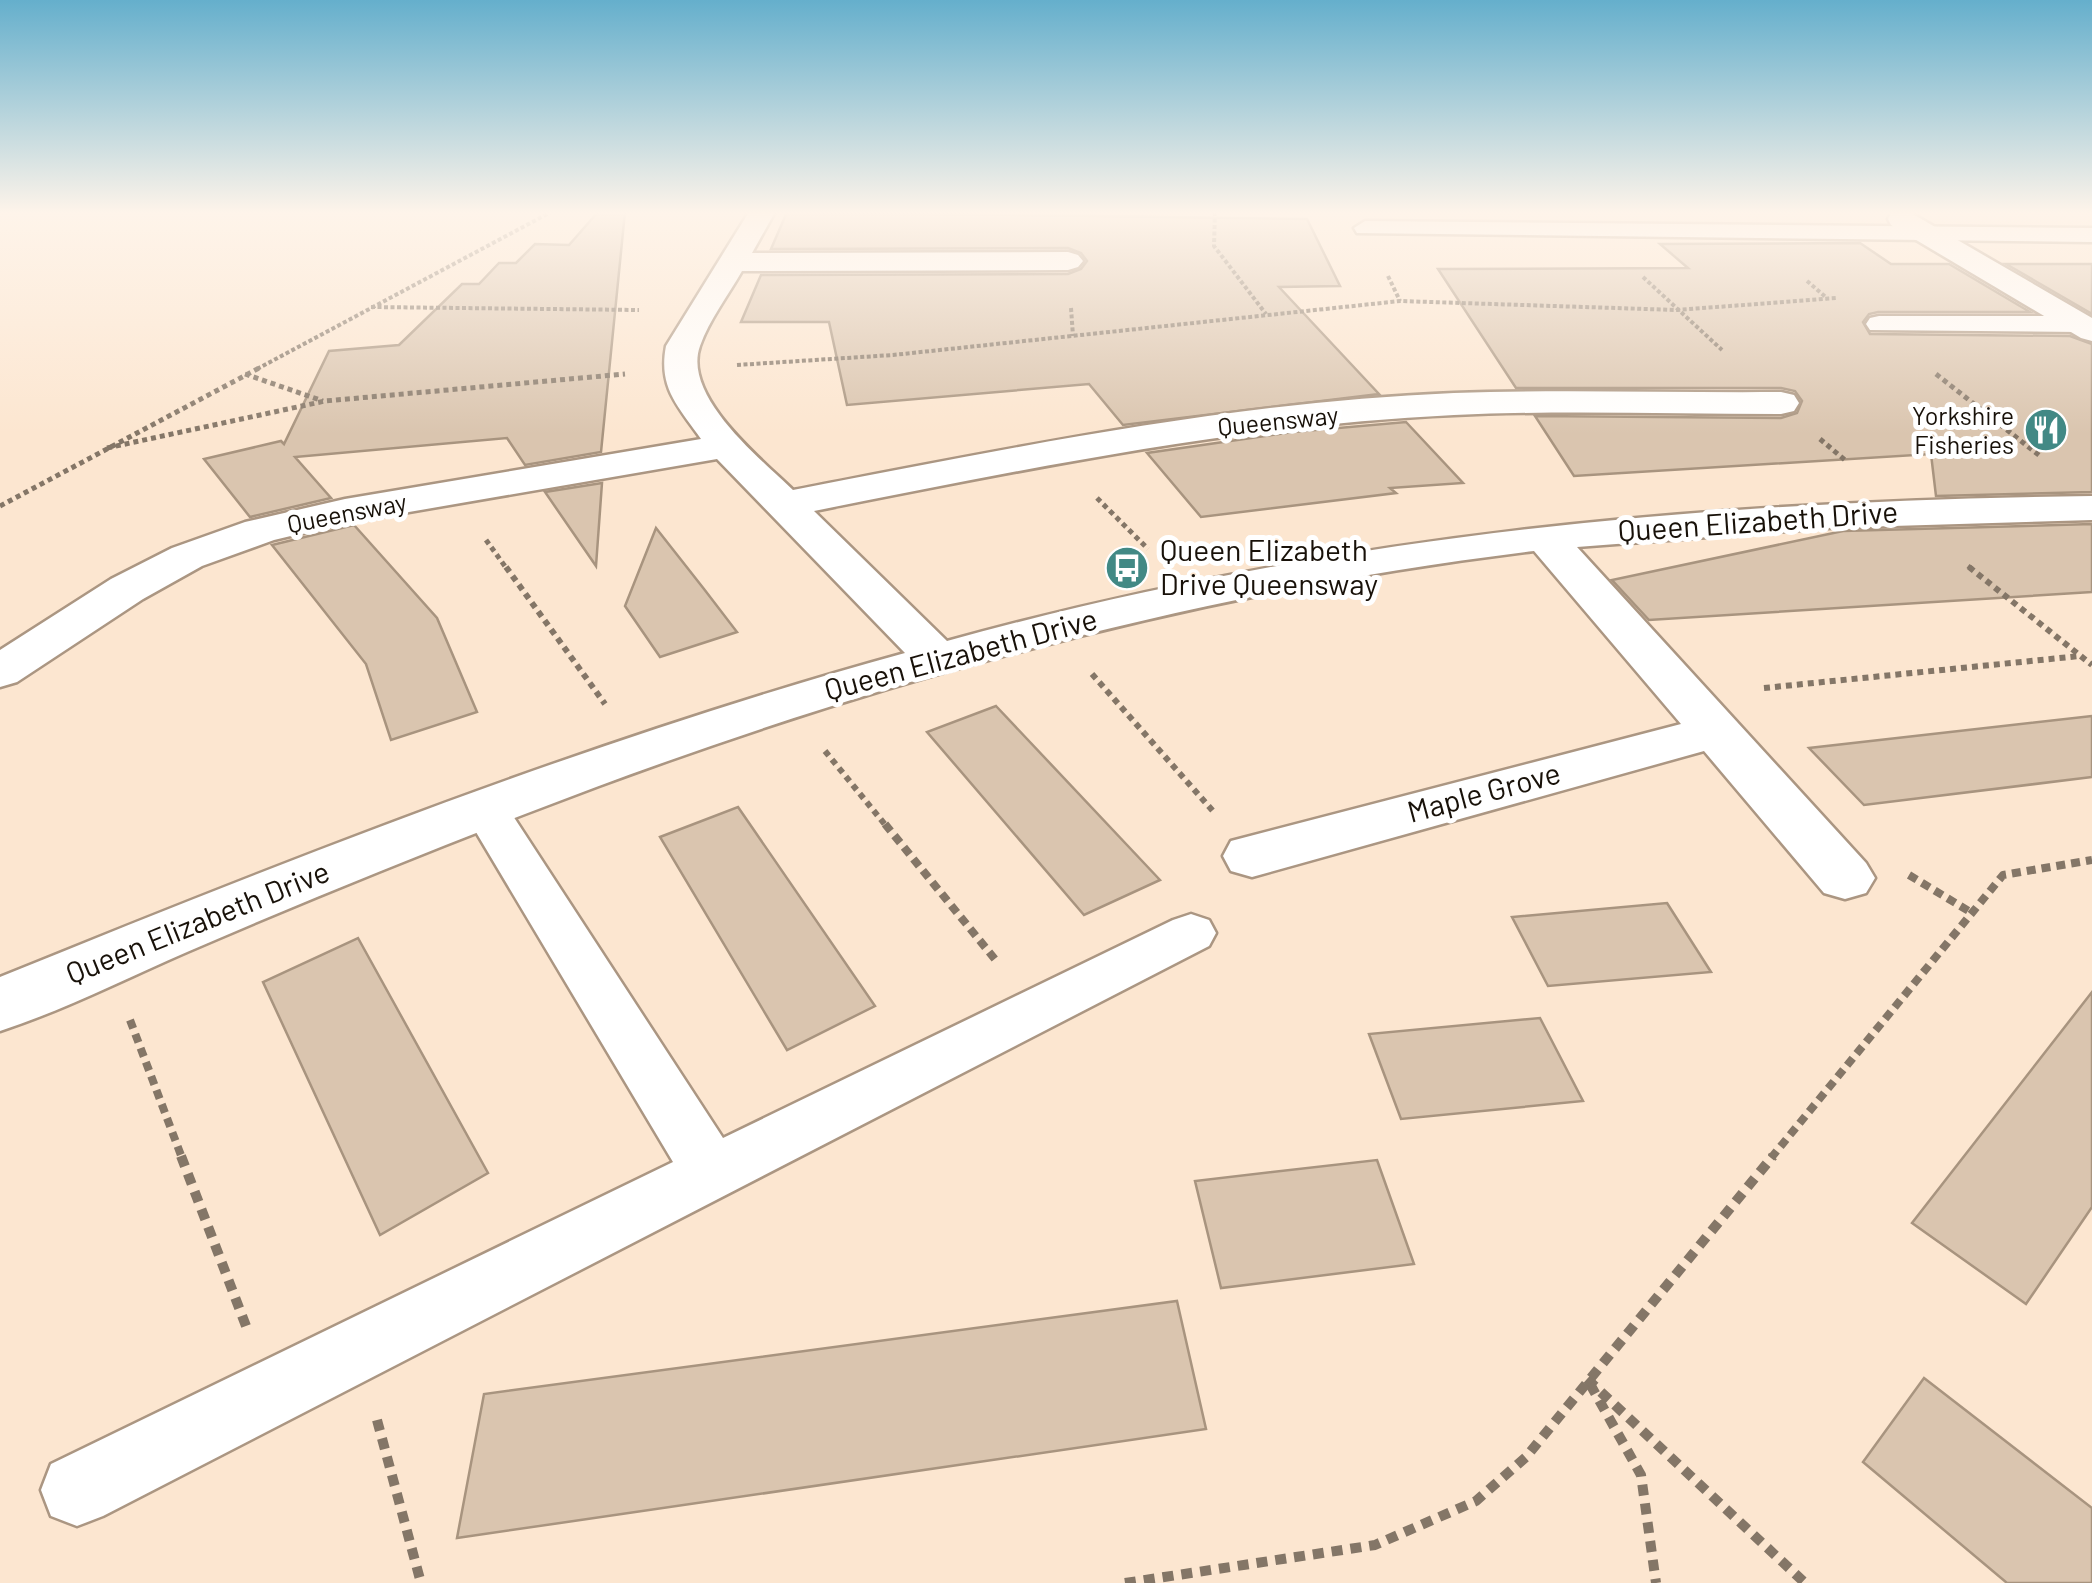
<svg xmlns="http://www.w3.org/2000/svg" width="2092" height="1583" viewBox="0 0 2092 1583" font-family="Barlow,sans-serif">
	<rect width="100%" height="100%" fill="#fce6d0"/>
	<g fill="#dac5af" stroke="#a8947f" stroke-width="2.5">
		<path d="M 598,212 L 625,212 L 601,452 L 525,465 L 507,438 L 295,457 L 331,498 L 250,517 L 204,459 L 281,441 L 284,444 L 329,351 L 399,345 L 462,284 L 479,284 L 499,263 L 516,263 L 535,244 L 569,245 Z"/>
		<path d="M 787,212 L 1307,219 L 1340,286 L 1279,287 L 1379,394 L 1123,425 L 1089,384 L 847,405 L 829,322 L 741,322 L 761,275 L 1068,274 L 1081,269 L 1087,261 L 1081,253 L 1068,248 L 771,249 Z"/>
		<path d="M 1860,243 L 1891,264 L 1949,264 L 2030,312 L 1878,312 L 1869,314 L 1863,322 L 1870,334 L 2070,336 L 2092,344 L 2092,492 L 1936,496 L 1931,454 L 1574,476 L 1535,416 L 1781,418 L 1797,413 L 1802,401 L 1795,391 L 1781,388 L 1516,388 L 1438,269 L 1688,268 L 1660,244 Z"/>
		<path d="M 2006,264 L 2092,264 L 2092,314 Z"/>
		<path d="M 1406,422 L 1463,483 L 1390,488 L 1396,493 L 1201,517 L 1147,453 L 1293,432 Z"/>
		<path d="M 602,483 L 596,566 L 545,492 Z"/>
		<path d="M 2092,524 L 2092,592 L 1649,620 L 1612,580 L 1843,531 Z"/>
		<path d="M 354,525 L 437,618 L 477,712 L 391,740 L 366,664 L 272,545 Z"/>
		<path d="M 656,528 L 704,589 L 737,632 L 660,657 L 625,606 Z"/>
		<path d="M 996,706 L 1160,880 L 1084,915 L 927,732 Z"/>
		<path d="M 2092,716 L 2092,777 L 1864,805 L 1809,748 Z"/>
		<path d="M 738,807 L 875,1006 L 787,1050 L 660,837 Z"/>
		<path d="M 1667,903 L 1711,972 L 1548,986 L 1512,917 Z"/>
		<path d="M 358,938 L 488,1173 L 380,1235 L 263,982 Z"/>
		<path d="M 2092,992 L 2092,1207 L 2026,1304 L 1912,1223 Z"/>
		<path d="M 1540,1018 L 1583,1101 L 1401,1119 L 1369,1034 Z"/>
		<path d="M 1377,1160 L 1414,1264 L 1221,1288 L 1195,1181 Z"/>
		<path d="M 1177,1301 L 1206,1429 L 457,1538 L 484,1394 Z"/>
		<path d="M 1924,1378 L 2092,1508 L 2092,1583 L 2007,1583 L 1863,1462 Z"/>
	</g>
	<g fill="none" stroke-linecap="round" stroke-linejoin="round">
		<g stroke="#ab9682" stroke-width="5">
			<g id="lane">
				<path d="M 1365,221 L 2092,228 L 2092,242 L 1357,233 L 1354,228 Z"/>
				<path d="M 1879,316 L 2081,316 L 2090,318 L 2092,327 L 2081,332 L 1870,330 L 1866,324 L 1870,318 Z"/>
				<path d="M 484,792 L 500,796 L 723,1138 L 1173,920 L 1191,914 L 1209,920 L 1216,933 L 1209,946 L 103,1516 L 77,1526 L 51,1516 L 41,1490 L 51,1464 L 673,1162 L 461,807 L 468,796 Z"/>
			</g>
		</g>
		<g stroke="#ab9682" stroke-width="5">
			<g id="street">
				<path d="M 749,212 L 775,212 L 752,253 L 1068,252 L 1078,255 L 1083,261 L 1078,267 L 1068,270 L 742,271 C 729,294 709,320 700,346 C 682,396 761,459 793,490 C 1011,448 1232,402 1454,393 C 1563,389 1672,393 1781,392 L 1794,395 L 1799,403 L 1794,411 L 1781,414 C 1672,414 1562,410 1454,415 C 1238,425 1025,469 814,511 L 947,641 C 1330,535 1697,501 2092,496 L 2092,520 L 1826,528 L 1577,547 L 1866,863 L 1875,878 L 1866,893 L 1845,899 L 1824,893 L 1704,751 L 1252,877 L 1231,871 L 1223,856 L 1231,841 L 1681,724 L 1534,551 C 1187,593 850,688 525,814 C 411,858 298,904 187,952 C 125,979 64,1010 0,1031 L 0,977 C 297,856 596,738 905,653 L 717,459 L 345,523 L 274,540 L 202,566 L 143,599 L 17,682 L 0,687 L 0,650 L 111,579 L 172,548 L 245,522 L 345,499 L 701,439 C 678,406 658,388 666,346 Z"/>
				<path d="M 1891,213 L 1911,213 L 2092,318 L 2092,341 L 2081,338 L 1891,225 L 1888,219 Z"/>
			</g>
		</g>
		<g stroke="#847667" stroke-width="4" stroke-dasharray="4 2.5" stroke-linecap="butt">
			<path d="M 1215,212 L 1214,246 L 1266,314"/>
			<path d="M 1388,276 L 1400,301"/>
			<path d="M 1643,277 L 1722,350"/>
			<path d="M 1807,281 L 1828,299"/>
			<path d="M 371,307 L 639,310"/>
			<path d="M 1071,308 L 1073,336"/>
			<path d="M 737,365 L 893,355 L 1400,301 L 1677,310 L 1836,298"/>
			<path d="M 257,369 L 551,212"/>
		</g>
		<g stroke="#847667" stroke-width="5" stroke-dasharray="5 4" stroke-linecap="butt">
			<path d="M 245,374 L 323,401"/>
			<path d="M 1936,374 L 2040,456"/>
			<path d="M 1820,439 L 1845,460"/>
			<path d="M 107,448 L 325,401 L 625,374"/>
			<path d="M 1097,498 L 1148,549"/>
			<path d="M 0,506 L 261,367"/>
			<path d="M 486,540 L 507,569"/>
			<path d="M 1968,566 L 1972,569"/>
		</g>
		<g stroke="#847667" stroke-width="6" stroke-dasharray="6 5" stroke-linecap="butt">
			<path d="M 506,567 L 605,704"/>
			<path d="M 1969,567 L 2092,665"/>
			<path d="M 1092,674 L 1213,811"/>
			<path d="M 1764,688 L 2080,656"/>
			<path d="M 825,751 L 887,827"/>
		</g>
		<g stroke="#847667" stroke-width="8" stroke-dasharray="9 6" stroke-linecap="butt">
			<path d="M 885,824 L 998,963"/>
			<path d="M 1909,875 L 1972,913"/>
			<path d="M 130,1020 L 182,1158"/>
			<path d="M 1771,1158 L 2003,875 L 2092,860"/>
		</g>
		<g stroke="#847667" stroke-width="10" stroke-dasharray="11 8" stroke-linecap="butt">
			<path d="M 181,1156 L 246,1326"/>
			<path d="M 1587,1379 L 1805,1583"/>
			<path d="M 1590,1384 L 1641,1475 L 1656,1583"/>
			<path d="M 377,1420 L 421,1583"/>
			<path d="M 1125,1583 L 1375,1545 L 1476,1501 L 1526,1457 L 1773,1156"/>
		</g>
		<use href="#lane" fill="#fff" fill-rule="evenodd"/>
		<use href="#street" fill="#fff" fill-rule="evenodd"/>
	</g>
	<linearGradient id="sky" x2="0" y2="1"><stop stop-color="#65afcc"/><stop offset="0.49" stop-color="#fef4ea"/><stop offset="1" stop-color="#fef4ea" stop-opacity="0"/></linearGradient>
	<rect width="2092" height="434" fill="url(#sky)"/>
	<defs>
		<g id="restaurant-disc" transform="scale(2.25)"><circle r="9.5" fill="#428985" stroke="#fff"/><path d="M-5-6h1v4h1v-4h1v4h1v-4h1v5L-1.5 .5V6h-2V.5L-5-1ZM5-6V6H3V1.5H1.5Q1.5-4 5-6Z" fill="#fff"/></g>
		<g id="bus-disc" transform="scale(2.25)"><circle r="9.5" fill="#428985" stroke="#fff"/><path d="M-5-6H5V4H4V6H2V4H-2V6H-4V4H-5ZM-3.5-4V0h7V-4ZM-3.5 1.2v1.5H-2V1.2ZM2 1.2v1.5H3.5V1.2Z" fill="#fff"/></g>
	</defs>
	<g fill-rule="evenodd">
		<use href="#restaurant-disc" x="2046" y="430"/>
		<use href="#bus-disc" x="1127" y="568"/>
	</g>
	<g text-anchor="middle" stroke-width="10" stroke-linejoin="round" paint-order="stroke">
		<g font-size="25" fill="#181109" stroke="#fff" text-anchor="end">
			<text x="2014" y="425">Yorkshire<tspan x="2014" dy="29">Fisheries</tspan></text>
		</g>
		<g font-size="25" fill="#181109" stroke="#fff">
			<text transform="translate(1278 421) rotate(-6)" y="9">Queensway</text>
			<text transform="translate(347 513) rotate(-11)" y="9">Queensway</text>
		</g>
		<g font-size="30" fill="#181109" stroke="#fff">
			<text transform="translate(1758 522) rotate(-4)" y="10">Queen Elizabeth Drive</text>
			<text transform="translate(961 655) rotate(-15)" y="10">Queen Elizabeth Drive</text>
			<text transform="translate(1484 793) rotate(-15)" y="10">Maple Grove</text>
			<text transform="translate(198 923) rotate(-22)" y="10">Queen Elizabeth Drive</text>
		</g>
		<g font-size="30" fill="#181109" stroke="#fff" text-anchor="start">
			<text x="1160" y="561">Queen Elizabeth<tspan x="1160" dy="34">Drive Queensway</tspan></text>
		</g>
	</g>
</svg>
